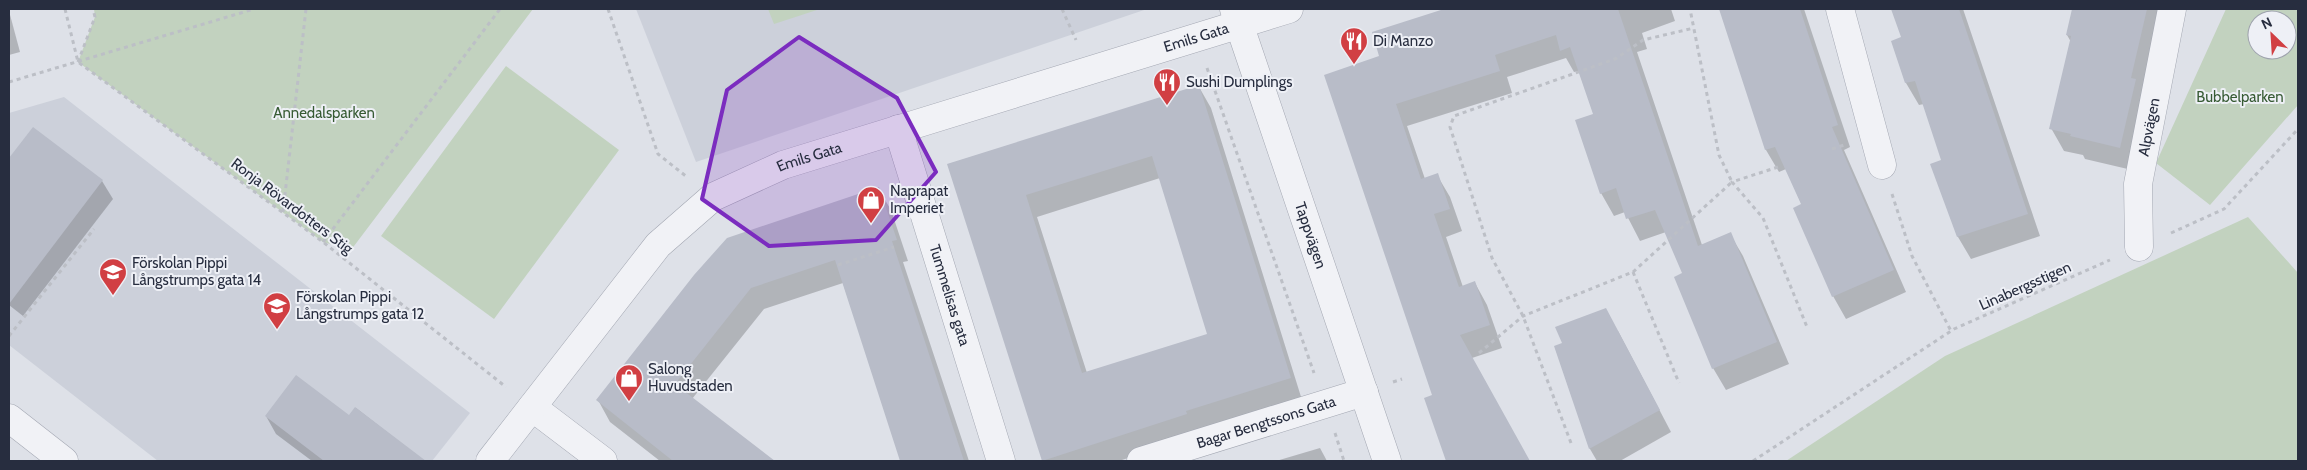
<svg xmlns="http://www.w3.org/2000/svg" width="2307" height="470" viewBox="0 0 2307 470" font-family="Cabin,sans-serif">
	<rect width="100%" height="100%" fill="#dee1e8"/>
	<g fill="#ccd0da">
		<path d="M 636,9 L 1147,9 L 696,162 Z"/>
		<path d="M 64,97 L 470,413 L 432,461 L 158,461 L 9,345 L 9,113 Z"/>
	</g>
	<g fill="#c2d2bf" fill-rule="evenodd">
		<path d="M 94,9 L 533,9 L 351,250 L 323,242 L 78,62 L 95,17 Z"/>
		<path d="M 768,9 L 820,9 L 774,24 Z"/>
		<path d="M 2226,9 L 2298,9 L 2298,105 L 2210,205 L 2156,163 ZM 2257,20 L 2287,20 L 2287,50 L 2257,50 Z"/>
		<path d="M 506,66 L 619,150 L 494,319 L 381,236 Z"/>
		<path d="M 2248,217 L 2298,273 L 2298,461 L 1786,461 L 1945,356 Z"/>
	</g>
	<g fill="#0003" fill-rule="evenodd">
		<path d="M 1448,9 L 1671,9 L 1675,21 L 1642,33 L 1647,49 L 1637,52 L 1702,245 L 1730,234 L 1743,256 L 1789,364 L 1726,390 L 1713,368 L 1684,274 L 1666,232 L 1640,241 L 1625,212 L 1614,216 L 1601,193 L 1594,115 L 1579,71 L 1574,72 L 1566,58 L 1507,77 L 1512,93 L 1407,126 L 1425,179 L 1437,175 L 1450,197 L 1462,231 L 1446,237 L 1463,287 L 1475,283 L 1487,305 L 1502,348 L 1472,358 L 1529,461 L 1447,461 L 1426,399 L 1434,396 L 1381,56 L 1373,33 Z"/>
		<path d="M 1720,9 L 1804,9 L 1850,147 L 1844,150 L 1906,292 L 1846,319 L 1833,296 L 1802,205 L 1786,169 L 1779,172 L 1766,150 Z"/>
		<path d="M 1893,9 L 1963,9 L 2040,236 L 1971,259 L 1958,237 L 1932,165 L 1943,161 L 1924,104 L 1919,105 L 1906,83 L 1903,38 Z"/>
		<path d="M 2073,9 L 2164,9 L 2132,170 L 2085,159 L 2083,155 L 2064,151 L 2051,128 L 2071,42 L 2067,35 Z"/>
		<path d="M 9,11 L 20,52 L 9,55 Z"/>
		<path d="M 1199,87 L 1211,108 L 1302,400 L 1119,461 L 1043,461 L 949,164 ZM 1160,178 L 1209,335 L 1087,373 L 1037,217 Z"/>
		<path d="M 33,129 L 102,181 L 113,199 L 23,316 L 9,305 L 9,160 Z"/>
		<path d="M 878,188 L 891,210 L 908,261 L 903,262 L 969,461 L 902,461 L 843,283 L 764,309 L 692,399 L 773,461 L 660,461 L 610,422 L 598,400 Z"/>
		<path d="M 1618,331 L 1671,432 L 1620,461 L 1597,461 L 1590,449 L 1555,347 Z"/>
		<path d="M 356,408 L 424,461 L 312,461 L 276,434 L 266,416 L 349,416 Z"/>
		<path d="M 1320,448 L 1327,461 L 1276,461 Z"/>
	</g>
	<g fill="#b8bcc8" fill-rule="evenodd">
		<path d="M 1444,9 L 1618,9 L 1698,246 L 1731,232 L 1777,342 L 1712,369 L 1674,277 L 1682,273 L 1655,210 L 1626,219 L 1616,188 L 1600,194 L 1575,120 L 1593,114 L 1570,47 L 1560,51 L 1556,35 L 1495,55 L 1500,71 L 1396,104 L 1421,179 L 1438,173 L 1450,209 L 1434,214 L 1459,287 L 1475,281 L 1490,325 L 1460,335 L 1530,461 L 1446,461 L 1424,398 L 1432,395 L 1324,75 L 1379,56 L 1372,32 Z"/>
		<path d="M 1719,9 L 1800,9 L 1838,125 L 1832,127 L 1894,270 L 1832,297 L 1793,208 L 1801,204 L 1775,147 L 1765,150 Z"/>
		<path d="M 1891,9 L 1959,9 L 2028,214 L 1957,237 L 1930,164 L 1941,160 L 1915,81 L 1905,83 L 1891,41 L 1901,37 Z"/>
		<path d="M 2072,9 L 2147,9 L 2131,78 L 2136,79 L 2120,148 L 2070,136 L 2071,134 L 2049,129 L 2071,36 L 2066,35 Z"/>
		<path d="M 1199,85 L 1291,378 L 1186,411 L 1187,414 L 1042,461 L 947,164 ZM 1152,156 L 1207,334 L 1082,373 L 1026,195 Z"/>
		<path d="M 33,127 L 103,180 L 9,304 L 9,158 Z"/>
		<path d="M 879,187 L 897,240 L 892,241 L 964,461 L 900,461 L 835,260 L 751,288 L 675,384 L 775,461 L 673,461 L 596,400 L 694,275 L 727,238 Z"/>
		<path d="M 1606,308 L 1660,410 L 1589,449 L 1554,346 L 1562,343 L 1555,327 Z"/>
		<path d="M 296,375 L 349,415 L 355,407 L 426,461 L 324,461 L 265,416 Z"/>
	</g>
	<g fill="none" stroke-linecap="round" stroke-linejoin="round">
		<g stroke="#a3a7b2" stroke-width="29">
			<g id="minor">
				<path id="s1" d="M 1234,9 L 1387,461"/>
				<path d="M 1840,9 L 1882,165"/>
				<path id="s2" d="M 898,129 L 1001,461"/>
				<path id="s3" d="M 2139,247 L 2138,184 L 2172,9"/>
				<path d="M 532,407 L 603,461"/>
				<path d="M 9,418 L 64,461"/>
				<path id="s4" d="M 490,461 L 658,245 L 713,197 L 783,165 L 1289,9"/>
				<path id="s5" d="M 1141,461 L 1364,392"/>
			</g>
		</g>
		<g stroke="#bcbfc6" stroke-width="3" stroke-dasharray="4 4" stroke-linecap="butt">
			<path d="M 65,9 L 78,62 L 323,242 L 506,387"/>
			<path d="M 608,9 L 658,154 L 687,177"/>
			<path d="M 1062,9 L 1076,40"/>
			<path d="M 78,62 L 95,17 L 93,9"/>
			<path d="M 1207,68 L 1314,373"/>
			<path d="M 9,82 L 254,9"/>
			<path d="M 1832,149 L 1844,145"/>
			<path d="M 1778,167 L 1732,182 L 1763,218 L 1807,327"/>
			<path d="M 1892,194 L 1912,256 L 1951,331"/>
			<path d="M 283,212 L 306,9"/>
			<path d="M 2171,233 L 2224,209 L 2298,129"/>
			<path d="M 323,242 L 500,9"/>
			<path d="M 838,265 L 894,247"/>
			<path d="M 1633,272 L 1732,182 L 1719,155 L 1690,9"/>
			<path d="M 9,336 L 94,229"/>
			<path d="M 1479,353 L 1523,316 L 1633,272 L 1679,383"/>
			<path d="M 1393,382 L 1402,379"/>
			<path d="M 1335,433 L 1344,461"/>
			<path d="M 1571,443 L 1523,316 L 1492,258 L 1450,127 L 1454,116 L 1615,59 L 1643,40 L 1694,28"/>
			<path d="M 1753,461 L 1954,329 L 2110,260"/>
		</g>
		<use href="#minor" stroke="#f1f2f6" stroke-width="28"/>
	</g>
	<path fill="#7b2cbf" fill-opacity="0.2" stroke="#7b2cbf" stroke-width="4" stroke-linejoin="round" d="M 799,37 L 897,98 L 936,172 L 876,240 L 769,246 L 702,199 L 727,90 Z"/>
	<defs>
		<g id="restaurant-pin" transform="scale(1.4375)"><path d="M0 17L-7.5 6A9.5 9.5 0 1 1 7.5 6Z" fill="#d13f43" stroke="#eef0f6"/><path d="M-5-6h1v4h1v-4h1v4h1v-4h1v5L-1.5 .5V6h-2V.5L-5-1ZM5-6V6H3V1.5H1.5Q1.5-4 5-6Z" fill="#fff"/></g>
		<g id="shop-pin" transform="scale(1.4375)"><path d="M0 17L-7.5 6A9.5 9.5 0 1 1 7.5 6Z" fill="#d13f43" stroke="#eef0f6"/><path d="M-5-2.5h2.3a2.7 3.5 0 0 1 5.4 0H5L5.5 6h-11ZM-1.5-2.5h3a1.5 2.3 0 0 0-3 0Z" fill="#fff"/></g>
		<g id="school-pin" transform="scale(1.4375)"><path d="M0 17L-7.5 6A9.5 9.5 0 1 1 7.5 6Z" fill="#d13f43" stroke="#eef0f6"/><path d="M0-5L7-2L0 1L-7-2ZM-4 1L0 2.5L4 1V4Q0 6-4 4Z" fill="#fff"/></g>
	</defs>
	<g fill-rule="evenodd">
		<use href="#restaurant-pin" x="1354" y="41"/>
		<use href="#restaurant-pin" x="1167" y="82"/>
		<use href="#shop-pin" x="871" y="200"/>
		<use href="#school-pin" x="113" y="272"/>
		<use href="#school-pin" x="277" y="306"/>
		<use href="#shop-pin" x="629" y="378"/>
	</g>
	<g text-anchor="middle" stroke-width="4" stroke-linejoin="round" paint-order="stroke">
		<g font-size="15" fill="#272d3f" stroke="#eef0f6">
			<text dy="5" stroke="none"><textPath href="#s4" startOffset="856">Emils Gata</textPath></text>
			<text dy="5" stroke="none"><textPath href="#s3" startOffset="121">Alpvägen</textPath></text>
			<text dy="5" stroke="none"><textPath href="#s4" startOffset="451">Emils Gata</textPath></text>
			<text transform="translate(292 206) rotate(37)" y="5">Ronja Rövardotters Stig</text>
			<text dy="5" stroke="none"><textPath href="#s1" startOffset="239">Tappvägen</textPath></text>
			<text transform="translate(2025 286) rotate(-24)" y="5">Linabergsstigen</text>
			<text dy="5" stroke="none"><textPath href="#s2" startOffset="174">Tummelisas gata</textPath></text>
			<text dy="5" stroke="none"><textPath href="#s5" startOffset="131">Bagar Bengtssons Gata</textPath></text>
		</g>
		<g font-size="15" fill="#272d3f" stroke="#eef0f6" text-anchor="start">
			<text x="1373" y="46">Di Manzo</text>
			<text x="1186" y="87">Sushi Dumplings</text>
			<text x="890" y="196">Naprapat<tspan x="890" dy="17">Imperiet</tspan></text>
			<text x="132" y="268">Förskolan Pippi<tspan x="132" dy="17">Långstrumps gata 14</tspan></text>
			<text x="296" y="302">Förskolan Pippi<tspan x="296" dy="17">Långstrumps gata 12</tspan></text>
			<text x="648" y="374">Salong<tspan x="648" dy="17">Huvudstaden</tspan></text>
		</g>
		<g font-size="15" fill="#375b34" stroke="#eef0f6">
			<text x="2240" y="102">Bubbelparken</text>
			<text x="324" y="118">Annedalsparken</text>
		</g>
	</g>
	<rect width="2307" height="470" fill="none" stroke="#272d3f" stroke-width="20"/>
	<g transform="translate(2272 35) rotate(335)"><circle r="24" fill="#eef0f6" stroke="#9ea2ad"/>
	<path d="M0-4L9 19L0 12L-9 19Z" fill="#d13f43"/>
	<text y="-8" font-size="14" font-weight="bold" text-anchor="middle" fill="#272d3f">N</text>
	</g>
</svg>
